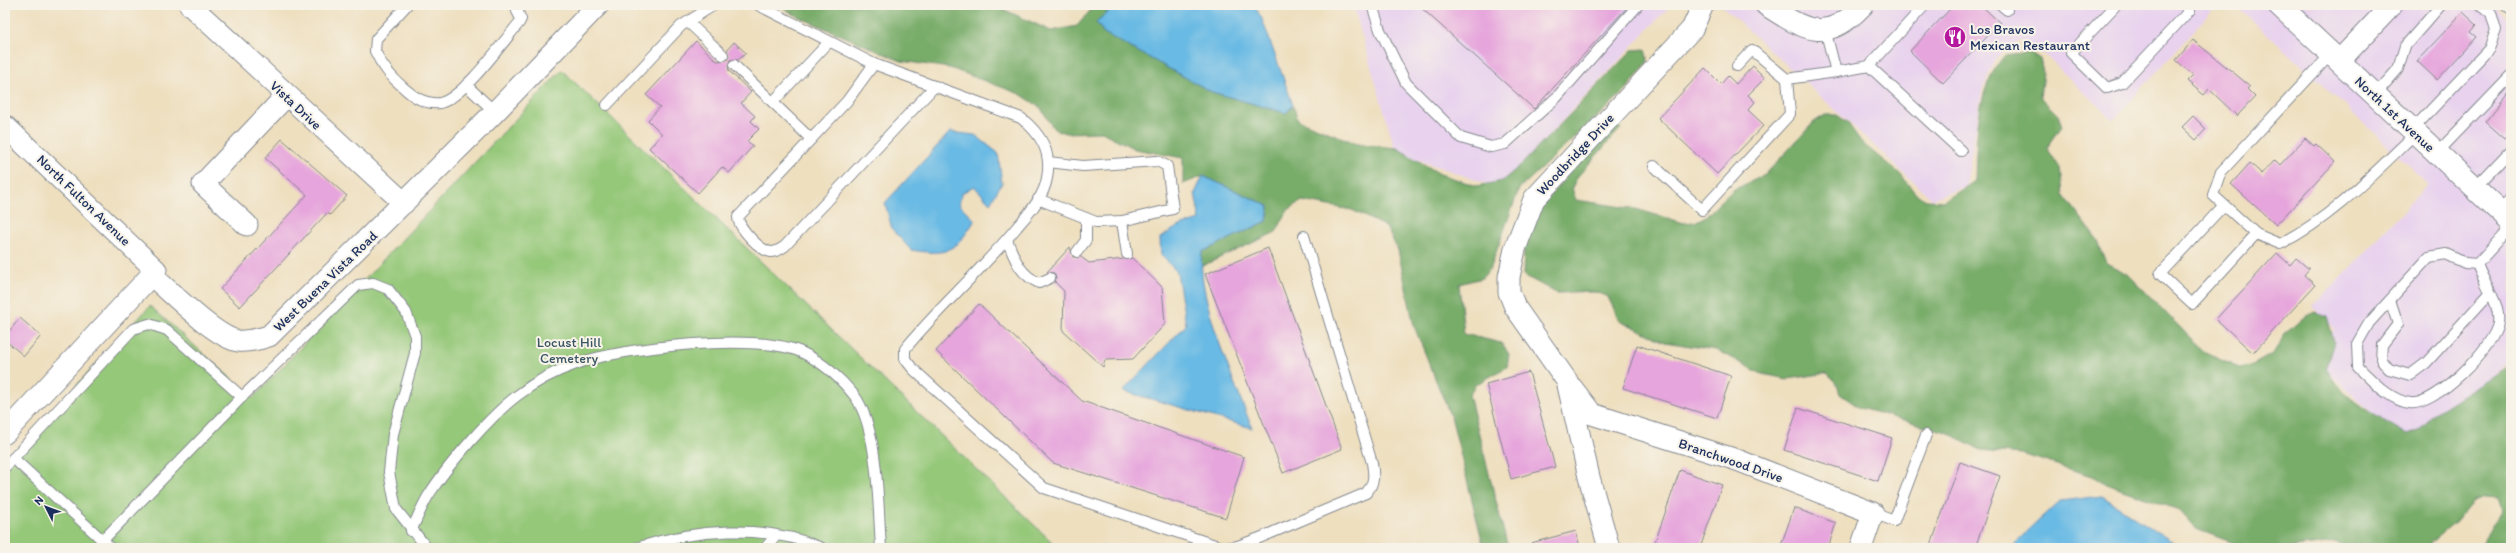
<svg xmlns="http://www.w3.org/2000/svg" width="2516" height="553" viewBox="0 0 2516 553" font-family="Itim,sans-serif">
	<rect width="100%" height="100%" fill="#f7f3e8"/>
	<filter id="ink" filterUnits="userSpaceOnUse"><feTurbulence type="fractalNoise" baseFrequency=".025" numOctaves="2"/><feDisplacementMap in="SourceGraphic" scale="8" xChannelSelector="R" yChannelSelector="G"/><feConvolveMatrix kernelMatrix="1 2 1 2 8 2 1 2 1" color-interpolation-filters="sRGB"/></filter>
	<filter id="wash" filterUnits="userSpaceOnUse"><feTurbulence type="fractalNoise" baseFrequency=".012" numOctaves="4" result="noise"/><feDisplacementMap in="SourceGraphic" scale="16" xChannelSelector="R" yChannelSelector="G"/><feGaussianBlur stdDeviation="0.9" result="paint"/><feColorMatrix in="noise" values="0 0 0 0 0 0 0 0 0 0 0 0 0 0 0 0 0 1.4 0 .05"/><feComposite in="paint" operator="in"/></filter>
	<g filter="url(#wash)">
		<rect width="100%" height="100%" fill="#eedfbf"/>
		<g fill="#e8d2ee">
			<path d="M 1353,5 L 1671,5 L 1499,188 L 1396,152 Z"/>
			<path d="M 1721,5 L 2217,5 L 2113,120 L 2046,56 L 2019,40 L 1995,59 L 1982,91 L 1966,186 L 1932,199 Z"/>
			<path d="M 2236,5 L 2493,5 L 2511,22 L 2511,358 L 2486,385 L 2406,445 L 2310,355 L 2335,329 L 2313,307 L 2429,184 Z"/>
		</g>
		<path fill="#95c879" stroke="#587c6c" d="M 562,70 L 1058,548 L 5,548 L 5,463 L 150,306 L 253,398 Z"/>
		<g fill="#78ac69" stroke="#4a6e64">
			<path d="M 778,5 L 994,5 L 1051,31 L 1077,26 L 1095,5 L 1116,5 L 1096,22 L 1104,33 L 1212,92 L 1285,113 L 1293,105 L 1298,120 L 1358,144 L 1397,148 L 1440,174 L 1477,186 L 1502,181 L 1522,164 L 1632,50 L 1645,49 L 1648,62 L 1626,90 L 1519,189 L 1490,269 L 1482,278 L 1459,284 L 1464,334 L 1501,343 L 1509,354 L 1507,367 L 1475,385 L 1469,395 L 1508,548 L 1484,548 L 1452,420 L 1414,326 L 1398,250 L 1386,227 L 1352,210 L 1302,201 L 1288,210 L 1276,232 L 1200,267 L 1202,252 L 1267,221 L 1269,206 L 1203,176 L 1183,184 L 1183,158 L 1135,149 L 1102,132 L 1065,133 L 1054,129 L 1040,107 L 1020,94 L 950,68 L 901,61 L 799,17 Z"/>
			<path d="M 2029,52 L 2040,59 L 2043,72 L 2040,97 L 2058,115 L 2062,126 L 2047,148 L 2060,168 L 2063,194 L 2097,239 L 2106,263 L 2128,274 L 2205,353 L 2239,368 L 2251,366 L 2272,354 L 2286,333 L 2304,317 L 2315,312 L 2327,316 L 2334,342 L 2326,367 C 2340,399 2379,417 2408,435 L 2419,431 L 2436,412 L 2511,364 L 2511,543 L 2505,548 L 2478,548 L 2502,510 L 2498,498 L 2485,497 L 2473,501 L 2456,522 L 2425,548 L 2351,548 L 2336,542 L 2288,548 L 2247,548 L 2196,529 L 2179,510 L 2106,484 L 2095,477 L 2022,454 L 1981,450 L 1947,432 L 1860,408 L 1840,394 L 1836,382 L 1827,373 L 1788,379 L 1762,374 L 1716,350 L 1665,342 L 1619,320 L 1608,297 L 1596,292 L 1557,293 L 1523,275 L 1525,225 L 1609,126 L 1621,128 L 1578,176 L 1572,188 L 1576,200 L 1636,209 L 1683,223 L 1695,222 L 1706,216 L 1733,190 L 1765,175 L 1814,122 L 1825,115 L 1837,115 L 1847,122 L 1862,143 L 1900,174 L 1915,193 L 1926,200 L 1944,201 L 1975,181 C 1977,138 1975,89 2005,55 Z"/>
		</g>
		<g fill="#69bae4" stroke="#4274a1">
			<path d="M 1116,5 L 1254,5 L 1262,19 L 1293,105 L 1286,113 L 1212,92 L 1104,33 L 1096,22 Z"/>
			<path d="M 950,132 L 975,135 L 998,153 L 1002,183 L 990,203 L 974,186 L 962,193 L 959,204 L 975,220 C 955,252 948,256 911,250 L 892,229 L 885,203 Z"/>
			<path d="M 1203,176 L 1269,206 L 1267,221 L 1202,252 C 1196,297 1235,383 1252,428 L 1123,391 L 1186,325 L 1177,272 L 1161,255 L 1160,238 L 1179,226 L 1200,220 L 1195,193 Z"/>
			<path d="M 2102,496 L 2182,548 L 2012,548 L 2017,541 L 2060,501 Z"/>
		</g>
		<g id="blocks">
			<g fill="#e6a5dc">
				<path d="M 1418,5 L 1629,5 L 1534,109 Z"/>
				<path d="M 1954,5 L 1981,5 L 2000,23 L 1943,83 L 1910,51 Z"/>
				<path d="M 2463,12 L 2477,25 L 2471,32 L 2477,37 L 2437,80 L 2417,61 Z"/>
				<path d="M 2193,40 L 2250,86 L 2247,89 L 2255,97 L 2237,116 L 2209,89 L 2204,95 L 2187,81 L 2193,75 L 2176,60 Z"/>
				<path d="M 696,41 L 717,61 L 727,60 L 729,56 L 727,50 L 734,42 L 746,53 L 738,60 L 730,60 L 728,66 L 729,71 L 751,92 L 741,103 L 755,116 L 751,121 L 759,129 L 747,141 L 753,146 L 729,173 L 722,167 L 698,193 L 649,148 L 662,134 L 648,120 L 660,107 L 646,95 Z"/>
				<path d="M 1753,66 L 1765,78 L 1748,95 L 1755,102 L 1748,110 L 1764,125 L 1717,174 L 1658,118 L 1705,68 L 1721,84 L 1728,76 L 1736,84 Z"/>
				<path d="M 2511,90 L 2511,132 L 2504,139 L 2485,122 Z"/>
				<path d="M 2193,116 L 2206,129 L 2196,140 L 2182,127 Z"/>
				<path d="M 2305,138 L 2314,146 L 2316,144 L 2335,162 L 2276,225 L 2231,184 L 2250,163 L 2262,174 L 2275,160 L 2280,165 Z"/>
				<path d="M 282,139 L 347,196 L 330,215 L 327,213 L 240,307 L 220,289 L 307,195 L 265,158 Z"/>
				<path d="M 1070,247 L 1073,257 L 1081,257 L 1089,263 L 1132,258 L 1162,287 L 1165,324 L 1133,359 L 1105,360 L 1103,367 L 1063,331 L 1064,291 L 1055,282 L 1056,278 L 1054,273 L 1047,272 Z"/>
				<path d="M 1268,248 L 1342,449 L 1283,473 L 1205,274 Z"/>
				<path d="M 2277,253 L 2290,265 L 2296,258 L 2309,269 L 2304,275 L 2315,285 L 2253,353 L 2216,319 Z"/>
				<path d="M 979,304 L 1082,401 L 1244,457 L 1226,518 L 1053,463 L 936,351 Z"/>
				<path d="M 20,318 L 41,336 L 24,356 L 5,340 L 5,336 Z"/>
				<path d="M 1637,345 L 1731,376 L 1717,418 L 1623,388 Z"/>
				<path d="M 1529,372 L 1555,467 L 1511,479 L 1486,384 Z"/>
				<path d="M 1798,408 L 1892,438 L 1878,481 L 1784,450 Z"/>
				<path d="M 1960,462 L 2000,476 L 1975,548 L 1930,548 Z"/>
				<path d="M 1680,470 L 1722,485 L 1700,548 L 1653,548 Z"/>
				<path d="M 1794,508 L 1836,523 L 1828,548 L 1780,548 Z"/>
				<path d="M 1576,531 L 1580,548 L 1531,548 L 1531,543 Z"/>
			</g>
		</g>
	</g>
	<g filter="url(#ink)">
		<use href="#blocks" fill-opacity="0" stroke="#84878e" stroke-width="1"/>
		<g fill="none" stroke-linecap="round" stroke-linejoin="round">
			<g stroke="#84878e" stroke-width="12">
				<g id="lane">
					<path d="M 407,5 L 376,39 L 375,51 C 381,65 393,79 405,89 C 415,98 426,105 440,103 C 463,98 503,42 519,23 L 521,19 L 517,11 L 522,5"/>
					<path d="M 758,5 L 874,64 L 1021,118 C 1041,134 1052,152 1047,178 C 1044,197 1029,213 1017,227 C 982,270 940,306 905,349 L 905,359 L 913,369 L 1044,488 L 1224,548 L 1238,546 L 1257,539 L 1366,493 C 1375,483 1374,475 1372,463 L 1304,236"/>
					<path d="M 1372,5 L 1380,30 L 1406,83 L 1461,138 L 1491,147 L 1505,144 L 1557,97 L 1638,5"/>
					<path d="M 2001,5 L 2007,10"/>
					<path d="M 2116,5 L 2071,53 L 2107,88 L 2122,83 L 2190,10 L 2184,5"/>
					<path d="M 2505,5 L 2511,10"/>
					<path d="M 688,22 L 723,55"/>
					<path d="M 1825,29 L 1836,72 L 1869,66 L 1925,5"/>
					<path d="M 2331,54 L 2221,172 L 2213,195 L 2256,234 L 2280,244 C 2332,218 2374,173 2416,133"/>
					<path d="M 874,64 L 847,101 L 738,217 C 738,227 760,251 771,252 C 777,252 781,249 785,246 L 935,86"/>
					<path d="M 734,65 L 811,139"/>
					<path d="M 1737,66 L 1752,50 L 1787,79 L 1836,72"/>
					<path d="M 1869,66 L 1961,151"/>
					<path d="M 466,85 L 495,112"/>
					<path d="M 2375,95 L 2398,69 L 2405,46 L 2441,5"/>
					<path d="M 773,102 L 829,42"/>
					<path d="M 607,105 L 681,26 L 714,5"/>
					<path d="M 2412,130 L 2489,49 L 2496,30 L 2491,13 L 2481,5"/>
					<path d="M 2437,153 L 2511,76"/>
					<path d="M 1654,166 L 1702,210 L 1790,114 L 1787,79"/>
					<path d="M 2475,188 L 2511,150"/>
					<path d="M 1038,199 L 1096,222 L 1122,221 L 1173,209 L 1167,166 L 1157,161 L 1083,166 L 1048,162"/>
					<path d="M 2224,205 L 2160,274 L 2192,304 L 2256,234"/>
					<path d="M 2499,211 L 2511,198"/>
					<path d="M 1122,221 L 1127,254"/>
					<path d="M 1007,240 C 1015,259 1019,274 1039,283 L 1050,278"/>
					<path d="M 1077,252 L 1086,240 L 1086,218"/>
					<path d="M 2446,254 L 2465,263 L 2477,264 C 2483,282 2501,304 2498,323 C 2495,346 2435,407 2410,403 C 2389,400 2373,381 2358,367 L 2357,344 L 2369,323 L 2429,257 Z"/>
					<path d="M 2477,264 L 2511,227"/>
					<path d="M 2390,300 L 2398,324 L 2382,345 L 2381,359 L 2389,369 L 2410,375 L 2426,363 L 2490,293"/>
					<path d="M 13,458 L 111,548"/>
					<path d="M 5,467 L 133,329 L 149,324 L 167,330 L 242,397"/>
					<path d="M 1873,513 L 1894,521 L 1926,435"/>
					<path d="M 411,531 C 417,519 422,505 430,493 C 448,465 491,415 518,395 C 535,382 556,371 576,364 C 622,347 760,332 803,353 C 822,362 841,379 854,395 C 879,428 878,507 881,548"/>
					<path d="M 103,540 L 242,397 L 358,285 L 373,283 L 388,289 L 406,312 L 415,336 L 415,353 L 393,434 L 389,472 L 396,509 L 427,548"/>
					<path d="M 636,548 C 694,529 764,523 822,548"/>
					<path d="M 765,548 L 776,536"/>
				</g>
			</g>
			<g stroke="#84878e" stroke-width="23">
				<g id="street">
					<path d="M 190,5 L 404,203"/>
					<path d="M 1766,5 C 1806,31 1826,44 1863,5"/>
					<path d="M 2339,61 L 2392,5"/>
					<path d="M 5,126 L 156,270 L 5,433"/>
					<path d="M 247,225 L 203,184 L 286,96"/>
					<path d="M 151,275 C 170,291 215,337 238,341 C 249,342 259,339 269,336 L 495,112 L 598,5"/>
					<path d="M 1572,388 L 1592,414 L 1737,460 L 1873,513 L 1861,548"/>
					<path d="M 1609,548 L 1589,477 L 1567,381 L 1515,307 L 1509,292 L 1509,277 L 1515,249 L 1534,199 L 1692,29 L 1703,5"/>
				</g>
			</g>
			<g stroke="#84878e" stroke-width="24">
				<path id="primary" d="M 2279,5 L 2511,222"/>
			</g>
			<use href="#lane" stroke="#fff" stroke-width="10"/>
			<use href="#street" stroke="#fff" stroke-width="21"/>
			<use href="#primary" stroke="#fff" stroke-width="22"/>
		</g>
	</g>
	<defs>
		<g id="restaurant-disc" transform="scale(1.15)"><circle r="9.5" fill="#b5179e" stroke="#f7f3e8"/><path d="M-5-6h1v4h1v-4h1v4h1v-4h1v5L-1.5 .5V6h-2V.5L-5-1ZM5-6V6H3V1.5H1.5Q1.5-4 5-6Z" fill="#fff"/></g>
	</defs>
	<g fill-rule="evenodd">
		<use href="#restaurant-disc" x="1955" y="37"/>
	</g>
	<g text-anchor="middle" stroke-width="4" stroke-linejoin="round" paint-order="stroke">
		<g font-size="14" fill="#1b2f5e" stroke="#f7f3e8" text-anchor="start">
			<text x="1970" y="34">Los Bravos<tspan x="1970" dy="16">Mexican Restaurant</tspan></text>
		</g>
		<g font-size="14" fill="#1b2f5e" stroke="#f7f3e8">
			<text transform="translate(296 105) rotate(43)" y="5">Vista Drive</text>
			<text transform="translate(2395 114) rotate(43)" y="5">North 1st Avenue</text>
			<text transform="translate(1575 154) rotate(-47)" y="5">Woodbridge Drive</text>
			<text transform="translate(84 200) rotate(44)" y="5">North Fulton Avenue</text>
			<text transform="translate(325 281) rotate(-44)" y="5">West Buena Vista Road</text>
			<text transform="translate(1731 460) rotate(19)" y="5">Branchwood Drive</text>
		</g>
		<g font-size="14" fill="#3a5565" stroke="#f7f3e8">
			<text x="569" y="347">Locust Hill<tspan x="569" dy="16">Cemetery</tspan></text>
		</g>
	</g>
	<rect width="2516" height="553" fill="none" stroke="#f7f3e8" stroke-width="20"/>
	<g transform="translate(46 507) rotate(312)" stroke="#f7f3e8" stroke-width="3" paint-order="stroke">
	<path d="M0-3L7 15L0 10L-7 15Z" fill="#1b2f5e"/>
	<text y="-6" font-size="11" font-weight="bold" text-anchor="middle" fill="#1b2f5e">N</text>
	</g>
</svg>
